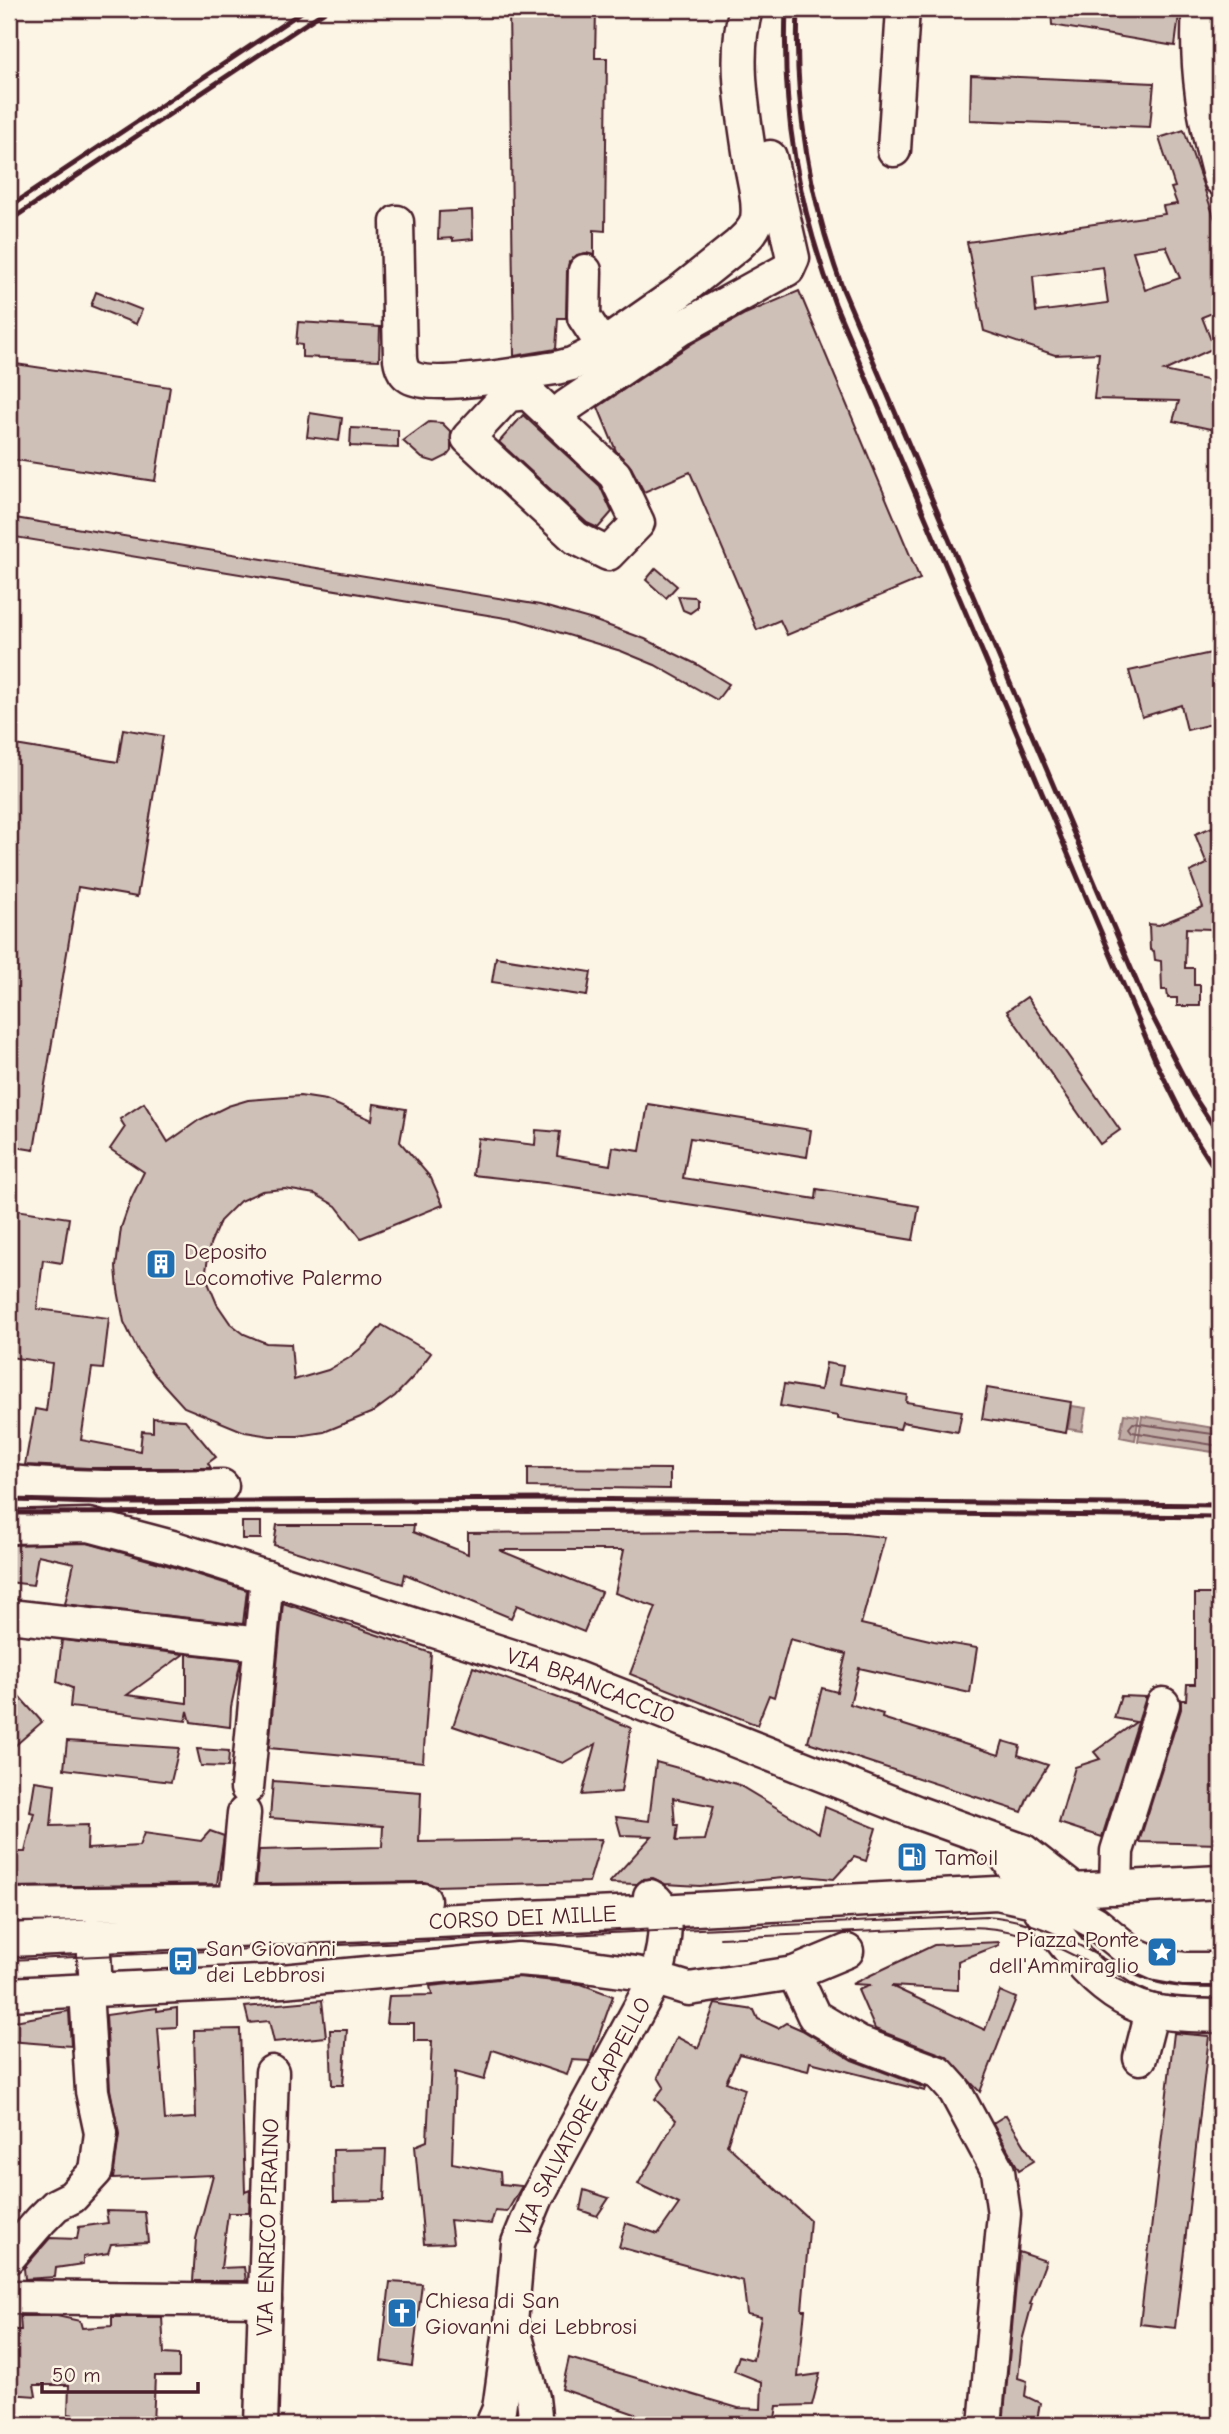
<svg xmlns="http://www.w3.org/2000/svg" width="1229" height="2434" viewBox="0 0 1229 2434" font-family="'Comic Neue',sans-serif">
	<rect width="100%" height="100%" fill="#fcf5e5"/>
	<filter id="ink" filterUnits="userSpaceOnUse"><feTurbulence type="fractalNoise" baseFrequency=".0143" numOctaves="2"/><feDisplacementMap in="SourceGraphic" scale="14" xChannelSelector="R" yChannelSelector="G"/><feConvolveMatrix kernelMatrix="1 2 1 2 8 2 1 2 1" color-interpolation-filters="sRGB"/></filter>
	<g filter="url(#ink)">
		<g fill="#c0aca5" stroke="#917474" stroke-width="2">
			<path d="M 1072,1406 L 1086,1408 L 1082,1431 L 1068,1429 Z"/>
			<path d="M 1124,1414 L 1139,1416 L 1135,1440 L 1120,1437 Z"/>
			<path d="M 1142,1416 L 1220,1429 L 1220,1453 L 1138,1441 Z"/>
		</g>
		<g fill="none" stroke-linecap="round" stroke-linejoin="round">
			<path stroke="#79575c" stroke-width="2" d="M 1220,1435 L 1133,1423 L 1129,1428 L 1132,1432 L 1220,1446"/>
		</g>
		<g fill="#cfc0b7" stroke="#4a1f2b" stroke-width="2" fill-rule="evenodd">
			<path d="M 509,9 L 596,9 L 595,58 L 607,58 L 605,231 L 594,230 L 594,255 L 586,253 L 577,255 L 569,262 L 567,271 L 566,318 L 558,318 L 556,349 L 514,356 Z"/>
			<path d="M 1051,9 L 1144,9 L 1179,15 L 1175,46 L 1052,25 Z"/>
			<path d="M 971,75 L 1154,83 L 1150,127 L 970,120 Z"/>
			<path d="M 1184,130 L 1220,234 L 1220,310 L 1202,317 L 1214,348 L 1164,371 L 1220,383 L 1220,431 L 1173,421 L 1179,401 L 1094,399 L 1099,353 L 1055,355 L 984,331 L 967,242 L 1165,214 L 1163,206 L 1177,204 L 1171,188 L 1175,187 L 1159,138 ZM 1166,246 L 1180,278 L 1145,290 L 1133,251 ZM 1103,267 L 1108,303 L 1036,312 L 1033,276 Z"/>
			<path d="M 472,210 L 473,239 L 453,241 L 453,238 L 438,239 L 439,212 Z"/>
			<path d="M 799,291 L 920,579 L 787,635 L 780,620 L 757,630 L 690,472 L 644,492 L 631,467 L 616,451 L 598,407 L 693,343 L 745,314 Z"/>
			<path d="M 96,292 L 142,310 L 136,324 L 91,306 Z"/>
			<path d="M 298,322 L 380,327 L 379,360 L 302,357 L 302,345 L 296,344 Z"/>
			<path d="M 9,363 L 170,387 L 155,481 L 9,459 Z"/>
			<path d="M 310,413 L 342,418 L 339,441 L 307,437 Z"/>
			<path d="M 523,415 L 600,486 L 612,512 L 598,528 L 587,523 L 499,442 Z"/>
			<path d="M 429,422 L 442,423 L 451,432 L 451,451 L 447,456 L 435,462 L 422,458 L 403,441 Z"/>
			<path d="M 351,428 L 398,430 L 398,448 L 350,446 Z"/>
			<path d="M 9,517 L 540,605 L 593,620 L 645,639 L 696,664 L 729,684 L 717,700 L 655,665 L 621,651 L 518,620 L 9,536 Z"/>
			<path d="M 656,568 L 677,586 L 666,598 L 646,580 Z"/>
			<path d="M 678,596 L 694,597 L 697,599 L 697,608 L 690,613 L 683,610 Z"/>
			<path d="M 1220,651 L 1220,722 L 1187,730 L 1181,705 L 1142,717 L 1129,671 Z"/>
			<path d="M 123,729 L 163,736 L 137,897 L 78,887 L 34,1150 L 9,1146 L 9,744 L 118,762 Z"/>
			<path d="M 1220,824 L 1220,949 L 1211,929 L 1186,928 L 1185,968 L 1194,968 L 1194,985 L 1200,985 L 1200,1006 L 1177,1006 L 1177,998 L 1168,998 L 1167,990 L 1162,990 L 1161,961 L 1155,960 L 1154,951 L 1150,950 L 1149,924 L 1159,925 L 1203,907 L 1190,872 L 1207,864 L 1195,834 Z"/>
			<path d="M 496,957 L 591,972 L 587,996 L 492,982 Z"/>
			<path d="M 1027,997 L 1120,1130 L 1100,1144 L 1007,1011 Z"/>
			<path d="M 300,1096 L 326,1100 L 372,1120 L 374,1104 L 406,1109 L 400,1142 L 431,1178 L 443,1205 L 361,1238 L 336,1206 L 315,1194 L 285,1189 L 262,1191 L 240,1201 L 220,1221 L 210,1244 L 206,1271 L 209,1285 L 217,1304 L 230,1323 L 244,1334 L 266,1343 L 291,1344 L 294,1380 L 328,1370 L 349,1358 L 366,1344 L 382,1325 L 431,1353 L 414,1376 L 395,1396 L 373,1412 L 324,1432 L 298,1436 L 270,1436 L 245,1432 L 184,1407 L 155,1375 L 138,1351 L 124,1322 L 118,1290 L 116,1267 L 121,1228 L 131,1199 L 144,1172 L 110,1149 L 125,1127 L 120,1119 L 144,1103 L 168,1142 L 199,1120 L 228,1106 L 248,1100 Z"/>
			<path d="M 648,1104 L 811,1130 L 807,1157 L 690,1138 L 683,1178 L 816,1199 L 817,1189 L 919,1206 L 913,1240 L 714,1208 L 553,1184 L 473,1175 L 478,1138 L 535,1145 L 536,1130 L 560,1132 L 557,1156 L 610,1165 L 613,1147 L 640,1151 Z"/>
			<path d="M 9,1209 L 69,1218 L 62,1263 L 43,1260 L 37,1309 L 109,1318 L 103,1369 L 92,1368 L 81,1440 L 140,1451 L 142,1431 L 153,1432 L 153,1418 L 185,1420 L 216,1457 L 208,1463 L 211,1468 L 89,1468 L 25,1465 L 35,1409 L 46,1411 L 52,1363 L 9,1357 Z"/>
			<path d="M 826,1363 L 843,1366 L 840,1384 L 907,1395 L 906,1402 L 962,1411 L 958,1432 L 902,1422 L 900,1429 L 838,1419 L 838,1416 L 780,1406 L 784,1384 L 821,1390 Z"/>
			<path d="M 987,1388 L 1071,1402 L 1066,1433 L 982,1419 Z"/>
			<path d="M 528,1468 L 670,1469 L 670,1489 L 528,1487 Z"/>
			<rect x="242" y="1522" width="19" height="17"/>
			<path d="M 277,1525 L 414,1525 L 413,1532 L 468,1554 L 468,1533 L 729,1531 L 846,1533 L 885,1537 L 861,1624 L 934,1641 L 977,1648 L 970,1693 L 859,1668 L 850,1704 L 883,1714 L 882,1718 L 999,1755 L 1003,1741 L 1020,1746 L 1018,1755 L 1048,1765 L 1028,1797 L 1022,1812 L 808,1742 L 822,1688 L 837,1692 L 846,1654 L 790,1639 L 774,1697 L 769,1695 L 757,1725 L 630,1674 L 656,1607 L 615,1593 L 624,1550 L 499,1550 L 601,1592 L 584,1632 L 517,1605 L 511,1618 L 405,1574 L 403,1584 L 274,1545 Z"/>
			<path d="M 87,1543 L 167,1565 L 247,1590 L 243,1624 L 65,1604 L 74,1563 L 38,1555 L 33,1585 L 9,1582 L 9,1545 Z"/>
			<path d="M 1195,1594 L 1220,1594 L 1220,1844 L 1139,1842 L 1181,1709 L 1181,1700 L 1186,1700 L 1187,1684 L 1195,1684 Z"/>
			<path d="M 283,1603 L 431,1653 L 423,1762 L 269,1748 Z"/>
			<path d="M 62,1640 L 184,1654 L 127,1695 L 187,1703 L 187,1654 L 241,1660 L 231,1707 L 230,1727 L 191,1722 L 188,1711 L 186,1721 L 70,1707 L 72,1688 L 57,1682 Z"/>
			<path d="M 473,1667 L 578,1705 L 631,1728 L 621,1792 L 582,1795 L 596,1744 L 563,1763 L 453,1726 Z"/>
			<path d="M 9,1685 L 42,1722 L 9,1751 Z"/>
			<path d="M 1121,1696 L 1146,1697 L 1102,1837 L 1059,1823 L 1075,1767 L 1100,1759 L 1094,1752 L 1136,1722 L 1114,1718 Z"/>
			<path d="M 67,1741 L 179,1748 L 171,1782 L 64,1769 Z"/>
			<path d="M 197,1749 L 229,1751 L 228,1767 L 201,1766 Z"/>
			<path d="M 656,1762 L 737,1784 L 819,1833 L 825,1807 L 876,1828 L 866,1861 L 854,1857 L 834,1879 L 804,1876 L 700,1886 L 665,1884 L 653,1878 L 643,1879 L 637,1884 L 609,1883 L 652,1836 L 621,1835 L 616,1817 L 649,1821 ZM 673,1798 L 714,1806 L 705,1840 L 676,1841 L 678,1825 L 675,1825 Z"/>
			<path d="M 35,1781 L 55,1784 L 51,1826 L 88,1825 L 87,1849 L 139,1846 L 144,1833 L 201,1841 L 210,1831 L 224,1836 L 217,1884 L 9,1887 L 9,1852 L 25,1852 L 34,1813 L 30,1812 Z"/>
			<path d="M 273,1781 L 421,1792 L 419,1842 L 602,1839 L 589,1882 L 435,1886 L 424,1882 L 256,1884 L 259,1850 L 382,1847 L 383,1826 L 270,1818 Z"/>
			<path d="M 999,1942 L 999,1945 L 958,1961 L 958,1990 L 891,1986 L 985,2030 L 1000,1991 L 1016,1998 L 980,2092 L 946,2056 L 875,2029 L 858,1990 L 871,1985 L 852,1984 L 934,1945 Z"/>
			<path d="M 518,1977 L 581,1984 L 613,1996 L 590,2061 L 572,2060 L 567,2075 L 492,2050 L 484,2080 L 455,2072 L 452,2163 L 500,2172 L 501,2184 L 522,2186 L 507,2212 L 495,2211 L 491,2224 L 450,2220 L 453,2243 L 424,2244 L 415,2146 L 427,2141 L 432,2041 L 414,2041 L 414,2023 L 386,2023 L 389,1996 L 432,1995 L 430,1986 Z"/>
			<path d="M 322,2000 L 326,2037 L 274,2042 L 269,2021 L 249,2023 L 245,2007 Z"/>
			<path d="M 715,2004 L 754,2010 L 758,2019 L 778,2028 L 786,2023 L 802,2030 L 852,2060 L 926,2088 L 925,2091 L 810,2062 L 808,2071 L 739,2054 L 726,2082 L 745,2089 L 727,2145 L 810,2220 L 802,2310 L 805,2310 L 798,2377 L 820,2374 L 812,2405 L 777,2406 L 774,2425 L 667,2425 L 562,2389 L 569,2358 L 738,2408 L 761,2409 L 762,2382 L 734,2371 L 739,2356 L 753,2360 L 761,2317 L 747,2314 L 743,2281 L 619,2247 L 626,2223 L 658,2234 L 679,2204 L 638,2184 L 676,2120 L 655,2099 L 664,2087 L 658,2077 L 677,2037 L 698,2048 Z"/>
			<path d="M 157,2008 L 157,2011 L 177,2008 L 177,2027 L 158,2028 L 165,2120 L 196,2118 L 194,2030 L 240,2029 L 245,2192 L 250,2190 L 249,2213 L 228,2213 L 221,2268 L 244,2267 L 246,2281 L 193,2281 L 196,2239 L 213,2175 L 113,2179 L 119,2135 L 110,2089 L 106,2015 Z"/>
			<path d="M 69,2011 L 71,2046 L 9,2041 L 9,2022 Z"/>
			<path d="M 330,2030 L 347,2030 L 343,2085 L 332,2085 Z"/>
			<path d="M 1174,2033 L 1209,2036 L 1175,2328 L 1140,2324 Z"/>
			<path d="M 1006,2115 L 1034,2161 L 1019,2170 L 993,2123 Z"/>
			<path d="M 386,2149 L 384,2200 L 334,2201 L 333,2150 Z"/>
			<path d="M 584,2190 L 609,2198 L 597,2216 L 580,2210 Z"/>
			<path d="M 106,2211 L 145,2212 L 148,2242 L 111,2244 L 108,2253 L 83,2257 L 83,2264 L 56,2268 L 55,2277 L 25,2279 L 24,2268 L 50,2238 L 77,2239 L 79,2227 L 108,2223 Z"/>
			<path d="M 1019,2252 L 1046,2261 L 1030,2304 L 1032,2304 L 1022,2341 L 1018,2378 L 1027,2381 L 1025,2396 L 1040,2403 L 1036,2425 L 1003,2425 Z"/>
			<path d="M 390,2282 L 422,2284 L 412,2366 L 381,2361 Z"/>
			<path d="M 20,2316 L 57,2316 L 80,2321 L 82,2328 L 112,2326 L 112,2317 L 162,2317 L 164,2354 L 179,2355 L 179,2376 L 155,2376 L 153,2425 L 75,2425 L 75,2415 L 68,2414 L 69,2385 L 34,2385 L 36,2396 L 9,2394 L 9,2330 L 21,2330 Z"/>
		</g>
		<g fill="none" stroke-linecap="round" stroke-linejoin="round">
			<g stroke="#4a1f2b" stroke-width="37">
				<g id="minor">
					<path d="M 1199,9 C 1195,70 1204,120 1220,179"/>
					<path d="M 894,150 L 903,9"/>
					<path d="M 397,222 L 400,359 C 401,366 403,373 410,377 C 434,391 525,372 556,368 L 572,364 L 588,356 L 678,293 L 738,245 C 746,237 755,230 757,219 C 760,202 754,182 751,165 C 744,115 732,58 746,9"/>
					<path d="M 585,271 L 584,317 L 603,346"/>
					<path d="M 528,393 L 615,475 L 638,523 L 608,554 L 576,538 L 468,438 L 508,395 Z"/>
					<path d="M 554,418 L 567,406 L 683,327 L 788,269 L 793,258 L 770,157"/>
					<path d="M 9,1482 C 80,1489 150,1487 222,1486"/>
					<path id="s1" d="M 9,1527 L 89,1525 L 172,1547 L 556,1670 L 916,1812 L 1024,1851 L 1074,1890"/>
					<path d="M 9,1616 L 260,1644"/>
					<path d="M 247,1788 L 267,1577"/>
					<path d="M 988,1840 L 1005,1855 C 1041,1909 1084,1992 1150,2010 C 1173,2016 1197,2015 1220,2016"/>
					<path d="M 1116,1888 L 1117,1851 L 1163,1704"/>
					<path d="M 1054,1891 L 1220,1882"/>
					<path d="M 236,1902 L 244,1813"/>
					<path d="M 9,1905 L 424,1900"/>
					<path d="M 93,1935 L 96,1989"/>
					<path id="s2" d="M 9,1940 L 639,1912 L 997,1893 L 1070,1909 L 1094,1922 L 1132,1953 L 1157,1964 L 1184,1969 L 1220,1969"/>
					<path d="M 794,1973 L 814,2016 L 859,2043 L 939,2073 L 955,2091 L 998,2171 L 1004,2214 L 985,2425"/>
					<path d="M 9,1994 L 282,1981 L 518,1959 L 556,1962 L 636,1973 L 689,1989 L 794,1973 L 847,1951"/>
					<path d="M 1140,2058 L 1152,2011"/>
					<path d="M 9,2257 L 41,2220 L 56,2205 L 72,2197 L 96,2171 L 101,2133 L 92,2091 L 86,1990"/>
					<path d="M 9,2297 L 265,2300"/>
					<path d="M 514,2330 L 533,2398 L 536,2425"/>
					<path id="s3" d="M 261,2425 L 272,2072"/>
					<path id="s4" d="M 492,2425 L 499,2409 L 511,2323 L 518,2243 L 537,2197 L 652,1985 C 661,1964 676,1909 650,1896"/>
				</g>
			</g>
			<use href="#minor" stroke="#fcf5e5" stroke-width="32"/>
			<g stroke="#4a1f2b" stroke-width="2">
				<path d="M 720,1938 L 968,1927 C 1008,1927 1042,1939 1077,1957 C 1099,1969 1121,1982 1145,1991 C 1169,1999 1195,1998 1220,1999"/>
				<path d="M 9,1960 L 987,1916 C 1013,1918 1036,1925 1060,1936 C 1091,1949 1118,1971 1151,1981 C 1174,1988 1197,1988 1220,1988"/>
			</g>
			<g stroke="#4a1f2b" stroke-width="5">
				<path d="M 786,9 C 782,114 798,206 835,304 L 1156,1062 L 1190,1130 L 1220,1177"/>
				<path d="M 798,9 C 794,105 809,197 842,287 L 1147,1006 L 1193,1095 L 1220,1136"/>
				<path d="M 9,207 L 306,9"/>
				<path d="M 9,221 L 328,9"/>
				<path d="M 9,1500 L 102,1502 L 555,1499 L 1220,1505"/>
				<path d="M 9,1513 L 670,1511 L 1220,1517"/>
			</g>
		</g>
	</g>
	<defs>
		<g id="building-square" transform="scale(1.575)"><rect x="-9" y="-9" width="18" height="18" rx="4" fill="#1f6fb2" stroke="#fcf5e5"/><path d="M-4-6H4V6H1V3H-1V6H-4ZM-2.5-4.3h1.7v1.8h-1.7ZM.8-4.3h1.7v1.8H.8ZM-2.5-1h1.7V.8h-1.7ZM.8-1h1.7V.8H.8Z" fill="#fff"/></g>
		<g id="fuel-square" transform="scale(1.575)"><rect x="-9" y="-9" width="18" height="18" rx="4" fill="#1f6fb2" stroke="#fcf5e5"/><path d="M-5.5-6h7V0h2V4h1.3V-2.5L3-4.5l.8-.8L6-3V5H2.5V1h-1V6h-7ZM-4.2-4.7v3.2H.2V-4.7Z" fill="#fff"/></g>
		<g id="sight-square" transform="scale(1.575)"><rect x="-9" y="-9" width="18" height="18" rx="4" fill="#1f6fb2" stroke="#fcf5e5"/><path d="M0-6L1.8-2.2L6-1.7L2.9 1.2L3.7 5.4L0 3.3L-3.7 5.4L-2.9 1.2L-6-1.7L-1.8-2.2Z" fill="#fff"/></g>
		<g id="bus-square" transform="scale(1.575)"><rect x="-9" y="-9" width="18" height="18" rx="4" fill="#1f6fb2" stroke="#fcf5e5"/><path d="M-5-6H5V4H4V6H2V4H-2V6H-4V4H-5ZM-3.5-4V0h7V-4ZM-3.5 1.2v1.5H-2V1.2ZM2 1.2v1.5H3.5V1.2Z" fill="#fff"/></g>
		<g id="church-square" transform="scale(1.575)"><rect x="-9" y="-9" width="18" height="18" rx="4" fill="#1f6fb2" stroke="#fcf5e5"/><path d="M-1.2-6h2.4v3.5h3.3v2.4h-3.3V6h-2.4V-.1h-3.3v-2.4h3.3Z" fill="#fff"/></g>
	</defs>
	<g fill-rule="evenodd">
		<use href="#building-square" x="161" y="1264"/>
		<use href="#fuel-square" x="912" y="1857"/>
		<use href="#sight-square" x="1162" y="1952"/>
		<use href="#bus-square" x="183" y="1961"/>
		<use href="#church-square" x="402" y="2313"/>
	</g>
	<g text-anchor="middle" stroke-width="5" stroke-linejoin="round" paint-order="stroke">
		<g font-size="23" fill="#4a1f2b" stroke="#fcf5e5" text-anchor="start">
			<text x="184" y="1259">Deposito<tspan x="184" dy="26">Locomotive Palermo</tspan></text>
			<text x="935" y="1865">Tamoil</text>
			<text x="1139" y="1947" text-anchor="end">Piazza Ponte<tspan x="1139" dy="26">dell'Ammiraglio</tspan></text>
			<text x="206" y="1956">San Giovanni<tspan x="206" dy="26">dei Lebbrosi</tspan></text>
			<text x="425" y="2308">Chiesa di San<tspan x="425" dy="26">Giovanni dei Lebbrosi</tspan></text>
		</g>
		<g font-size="23" fill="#4a1f2b" stroke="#fcf5e5">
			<text dy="8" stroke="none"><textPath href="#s1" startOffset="607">VIA BRANCACCIO</textPath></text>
			<text dy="8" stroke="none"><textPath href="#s2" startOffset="514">CORSO DEI MILLE</textPath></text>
			<text dy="8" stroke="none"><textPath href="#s4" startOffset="327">VIA SALVATORE CAPPELLO</textPath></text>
			<text dy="8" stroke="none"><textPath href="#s3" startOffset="198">VIA ENRICO PIRAINO</textPath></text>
		</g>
	</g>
	<rect width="1229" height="2434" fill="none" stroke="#fcf5e5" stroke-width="35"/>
	<rect x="18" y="18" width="1194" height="2399" fill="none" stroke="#4a1f2b" stroke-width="2.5" filter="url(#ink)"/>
	<path d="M42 2382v10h156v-10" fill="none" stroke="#4a1f2b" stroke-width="3.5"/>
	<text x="52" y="2382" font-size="21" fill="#4a1f2b" stroke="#fcf5e5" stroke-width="5" paint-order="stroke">50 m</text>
</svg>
